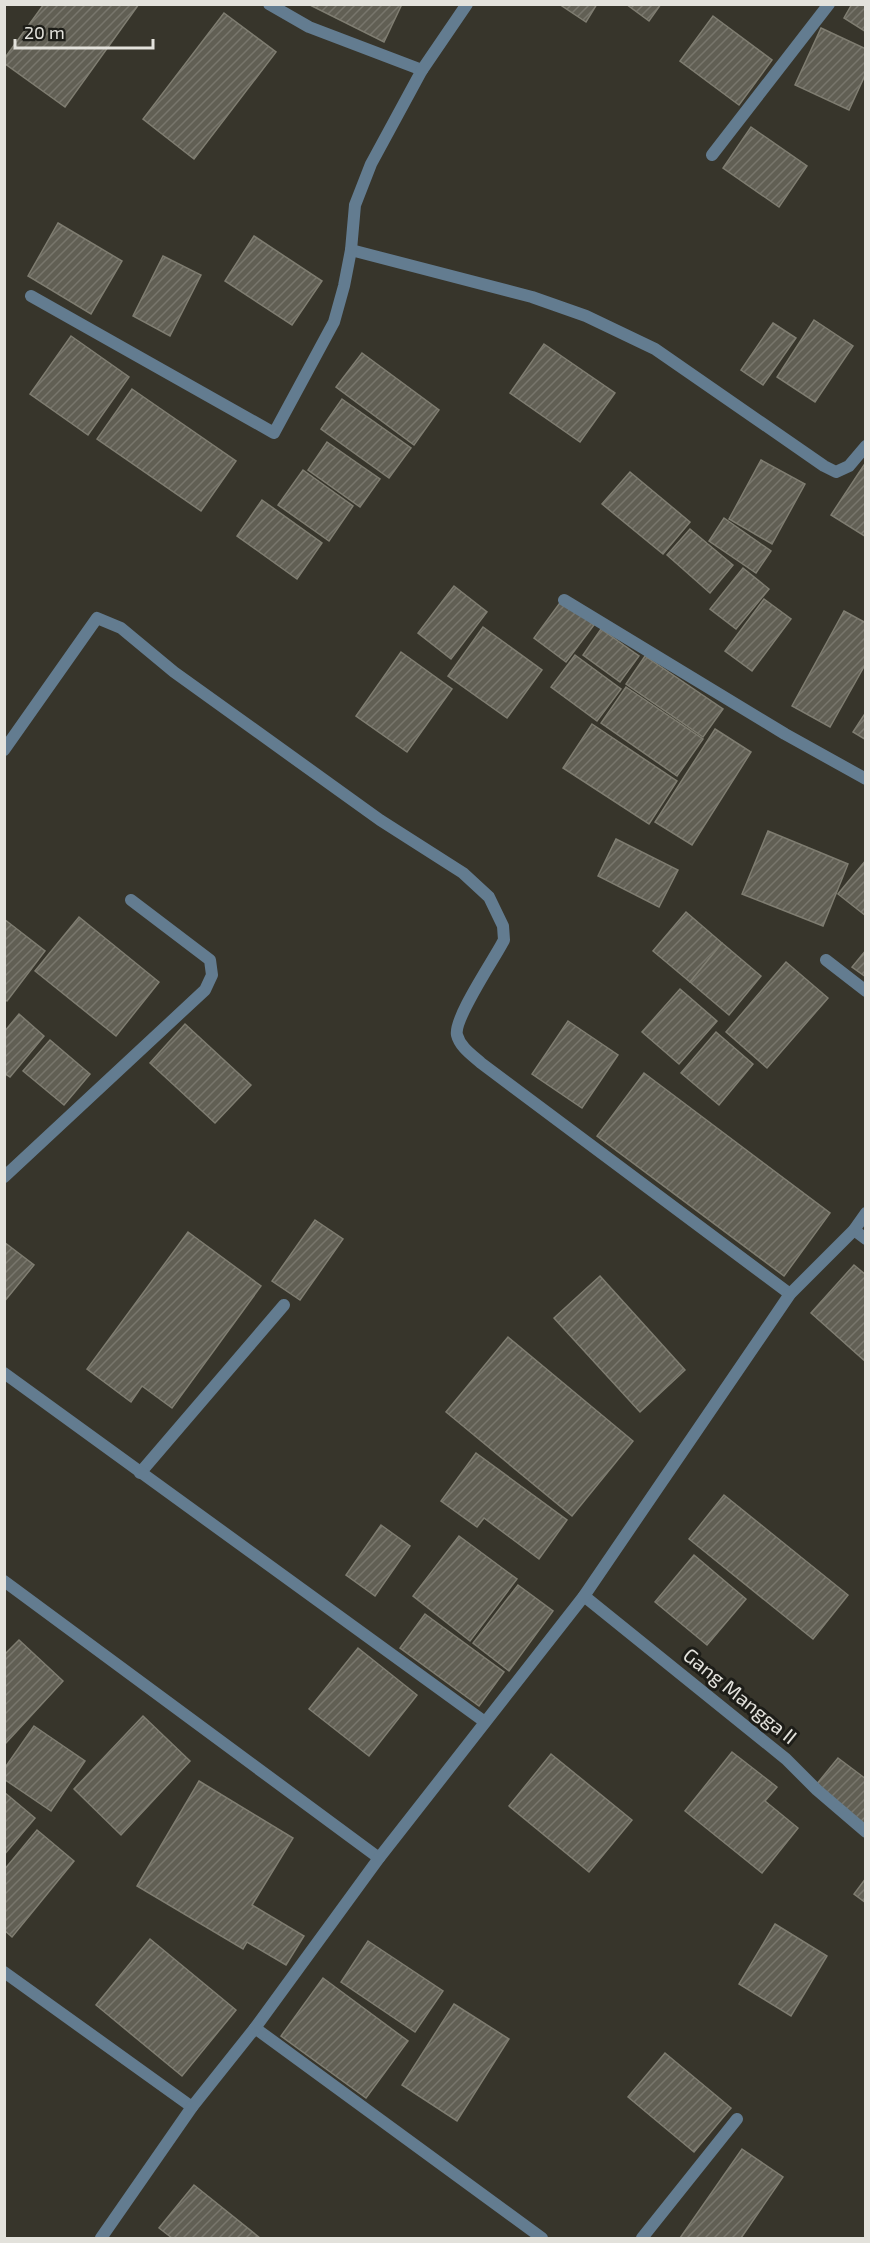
<svg xmlns="http://www.w3.org/2000/svg" width="870" height="2243" viewBox="0 0 870 2243" font-family="'Exo 2',sans-serif">
	<defs>
		<pattern id="building-hatch" width="6" height="6" patternUnits="userSpaceOnUse" patternTransform="scale(1.5)"><rect width="6" height="6" fill="#615f54"/><path d="M-1 1l2-2M0 6l6-6M5 7l2-2" fill="none" stroke="#78766c"/></pattern>
	</defs>
	<rect width="100%" height="100%" fill="#37352b"/>
	<g fill="url(#building-hatch)" stroke="#7f7d71" stroke-width="1.5">
		<path d="M 44,4 L 139,4 L 65,107 L 4,63 L 4,59 Z"/>
		<path d="M 308,4 L 402,4 L 384,42 Z"/>
		<path d="M 559,4 L 597,4 L 586,22 Z"/>
		<path d="M 626,4 L 661,4 L 649,21 Z"/>
		<path d="M 852,4 L 866,4 L 866,32 L 844,18 Z"/>
		<path d="M 224,13 L 276,52 L 194,159 L 143,119 Z"/>
		<path d="M 713,16 L 772,60 L 739,105 L 680,61 Z"/>
		<path d="M 821,28 L 866,49 L 866,73 L 849,110 L 795,85 Z"/>
		<path d="M 751,127 L 807,166 L 779,207 L 723,168 Z"/>
		<path d="M 58,223 L 122,261 L 91,314 L 28,276 Z"/>
		<path d="M 254,236 L 322,281 L 292,325 L 225,281 Z"/>
		<path d="M 163,256 L 201,275 L 170,336 L 133,316 Z"/>
		<path d="M 814,320 L 853,346 L 815,402 L 777,377 Z"/>
		<path d="M 773,323 L 796,338 L 763,385 L 741,370 Z"/>
		<path d="M 71,336 L 129,377 L 88,435 L 30,394 Z"/>
		<path d="M 544,344 L 615,393 L 580,442 L 510,393 Z"/>
		<path d="M 362,353 L 439,410 L 414,445 L 336,387 Z"/>
		<path d="M 132,389 L 236,461 L 201,511 L 97,439 Z"/>
		<path d="M 342,399 L 411,448 L 389,478 L 321,429 Z"/>
		<path d="M 327,442 L 380,479 L 360,507 L 308,470 Z"/>
		<path d="M 761,460 L 805,484 L 772,544 L 729,519 Z"/>
		<path d="M 866,462 L 866,537 L 831,515 Z"/>
		<path d="M 303,470 L 353,506 L 329,541 L 278,505 Z"/>
		<path d="M 630,472 L 690,522 L 663,554 L 602,504 Z"/>
		<path d="M 262,500 L 322,543 L 297,579 L 237,536 Z"/>
		<path d="M 724,518 L 771,551 L 756,573 L 709,541 Z"/>
		<path d="M 690,529 L 733,565 L 710,593 L 667,555 Z"/>
		<path d="M 743,568 L 769,589 L 736,629 L 710,609 Z"/>
		<path d="M 454,586 L 487,612 L 451,659 L 418,633 Z"/>
		<path d="M 764,599 L 791,619 L 752,671 L 725,651 Z"/>
		<path d="M 562,600 L 594,625 L 566,662 L 534,638 Z"/>
		<path d="M 844,611 L 866,623 L 866,663 L 830,727 L 792,706 Z"/>
		<path d="M 483,627 L 542,670 L 507,718 L 448,676 Z"/>
		<path d="M 601,629 L 639,656 L 620,682 L 583,655 Z"/>
		<path d="M 401,652 L 452,689 L 407,752 L 356,716 Z"/>
		<path d="M 575,655 L 621,689 L 597,721 L 551,687 Z"/>
		<path d="M 645,656 L 723,709 L 703,737 L 626,684 Z"/>
		<path d="M 626,687 L 703,739 L 677,776 L 601,723 Z"/>
		<path d="M 866,712 L 866,740 L 853,732 Z"/>
		<path d="M 592,724 L 677,781 L 649,824 L 563,768 Z"/>
		<path d="M 715,729 L 751,752 L 692,845 L 655,822 Z"/>
		<path d="M 768,831 L 848,864 L 823,926 L 742,894 Z"/>
		<path d="M 616,839 L 678,870 L 659,907 L 598,876 Z"/>
		<path d="M 866,860 L 866,916 L 838,894 Z"/>
		<path d="M 686,912 L 722,943 L 690,982 L 653,951 Z"/>
		<path d="M 79,917 L 159,982 L 116,1036 L 35,971 Z"/>
		<path d="M 4,919 L 45,951 L 7,1001 L 4,999 Z"/>
		<path d="M 722,943 L 761,976 L 729,1015 L 690,982 Z"/>
		<path d="M 866,950 L 866,977 L 852,967 Z"/>
		<path d="M 786,962 L 828,998 L 767,1068 L 726,1032 Z"/>
		<path d="M 680,989 L 717,1021 L 679,1064 L 642,1032 Z"/>
		<path d="M 19,1014 L 44,1036 L 10,1077 L 4,1073 L 4,1032 Z"/>
		<path d="M 568,1021 L 618,1055 L 582,1108 L 532,1074 Z"/>
		<path d="M 185,1024 L 251,1085 L 215,1123 L 150,1063 Z"/>
		<path d="M 716,1032 L 753,1064 L 719,1105 L 681,1073 Z"/>
		<path d="M 50,1040 L 90,1074 L 64,1105 L 23,1071 Z"/>
		<path d="M 644,1073 L 830,1213 L 784,1276 L 597,1136 Z"/>
		<path d="M 315,1220 L 343,1239 L 300,1300 L 272,1281 Z"/>
		<path d="M 188,1232 L 261,1286 L 172,1408 L 142,1386 L 131,1402 L 87,1369 Z"/>
		<path d="M 4,1242 L 34,1265 L 4,1302 Z"/>
		<path d="M 854,1265 L 866,1275 L 866,1362 L 811,1313 Z"/>
		<path d="M 600,1276 L 685,1370 L 640,1412 L 554,1318 Z"/>
		<path d="M 508,1337 L 633,1441 L 572,1516 L 446,1412 Z"/>
		<path d="M 476,1453 L 567,1520 L 539,1559 L 484,1518 L 477,1527 L 441,1501 Z"/>
		<path d="M 724,1495 L 848,1595 L 813,1639 L 689,1539 Z"/>
		<path d="M 381,1525 L 410,1546 L 375,1596 L 346,1575 Z"/>
		<path d="M 459,1536 L 517,1579 L 470,1641 L 413,1596 Z"/>
		<path d="M 694,1555 L 746,1599 L 707,1645 L 655,1602 Z"/>
		<path d="M 518,1585 L 553,1611 L 509,1671 L 473,1643 Z"/>
		<path d="M 425,1614 L 504,1672 L 479,1706 L 400,1648 Z"/>
		<path d="M 19,1640 L 63,1681 L 4,1745 L 4,1655 Z"/>
		<path d="M 358,1648 L 417,1695 L 369,1756 L 309,1709 Z"/>
		<path d="M 143,1716 L 190,1761 L 121,1835 L 74,1789 Z"/>
		<path d="M 34,1726 L 85,1761 L 51,1811 L 4,1779 L 4,1769 Z"/>
		<path d="M 732,1752 L 777,1787 L 765,1801 L 798,1828 L 762,1873 L 685,1811 Z"/>
		<path d="M 551,1754 L 632,1820 L 589,1872 L 509,1806 Z"/>
		<path d="M 838,1758 L 866,1779 L 866,1825 L 816,1785 Z"/>
		<path d="M 199,1781 L 293,1838 L 252,1905 L 304,1936 L 286,1965 L 247,1942 L 243,1949 L 137,1886 Z"/>
		<path d="M 4,1792 L 35,1818 L 4,1855 Z"/>
		<path d="M 37,1830 L 74,1861 L 12,1937 L 4,1930 L 4,1870 Z"/>
		<path d="M 866,1878 L 866,1903 L 854,1894 Z"/>
		<path d="M 775,1924 L 827,1956 L 791,2016 L 739,1984 Z"/>
		<path d="M 150,1939 L 236,2010 L 182,2076 L 96,2005 Z"/>
		<path d="M 368,1941 L 443,1991 L 415,2032 L 341,1982 Z"/>
		<path d="M 323,1978 L 408,2041 L 366,2098 L 281,2036 Z"/>
		<path d="M 454,2004 L 509,2039 L 457,2121 L 402,2085 Z"/>
		<path d="M 665,2053 L 731,2108 L 694,2152 L 628,2097 Z"/>
		<path d="M 742,2149 L 783,2177 L 741,2238 L 680,2238 Z"/>
		<path d="M 194,2185 L 260,2238 L 172,2238 L 159,2228 Z"/>
	</g>
	<g fill="none" stroke-linecap="round" stroke-linejoin="round">
		<g stroke="#637c90" stroke-width="12">
			<path d="M 826,960 L 866,991"/>
			<path d="M 140,1473 L 284,1305"/>
		</g>
		<g stroke="#637c90" stroke-width="12">
			<path d="M 269,4 L 309,27 L 422,70"/>
			<path d="M 712,155 L 829,4"/>
			<path d="M 351,250 L 532,297 L 586,316 L 655,349 L 824,466 L 836,472 L 849,466 L 866,446"/>
			<path d="M 31,296 L 274,433 L 334,322 L 344,286 L 351,250 L 355,205 L 371,164 L 422,70 L 467,4"/>
			<path d="M 564,600 L 785,734 L 866,779"/>
			<path d="M 4,750 L 97,618 L 121,628 L 174,672 L 380,820 L 463,873 L 489,897 L 503,926 L 504,940 C 495,958 453,1019 457,1035 C 460,1047 472,1055 481,1063 L 790,1294"/>
			<path d="M 4,1177 L 205,990 L 212,975 L 210,960 L 131,900"/>
			<path d="M 854,1230 L 866,1239"/>
			<path d="M 4,1373 L 485,1722"/>
			<path d="M 4,1581 L 379,1858"/>
			<path d="M 584,1596 L 786,1759 L 817,1790 L 866,1832"/>
			<path d="M 4,1972 L 192,2107"/>
			<path d="M 255,2028 L 542,2238"/>
			<path d="M 101,2238 L 192,2107 L 255,2028 L 379,1858 L 584,1596 L 790,1294 L 854,1230 L 866,1213"/>
			<path d="M 642,2238 L 737,2119"/>
		</g>
	</g>
	<g text-anchor="middle" stroke-width="6" stroke-linejoin="round" paint-order="stroke">
		<g font-size="20" fill="#e3e2dc" stroke="#1d1d18">
			<text transform="translate(740 1696) rotate(39)" y="7">Gang Mangga II</text>
		</g>
	</g>
	<rect width="870" height="2243" fill="none" stroke="#e3e2dc" stroke-width="12"/>
	<path d="M15 39v9h138v-9" fill="none" stroke="#e3e2dc" stroke-width="3"/>
	<text x="24" y="39" font-size="18" fill="#e3e2dc" stroke="#1d1d18" stroke-width="4.5" paint-order="stroke">20 m</text>
</svg>
